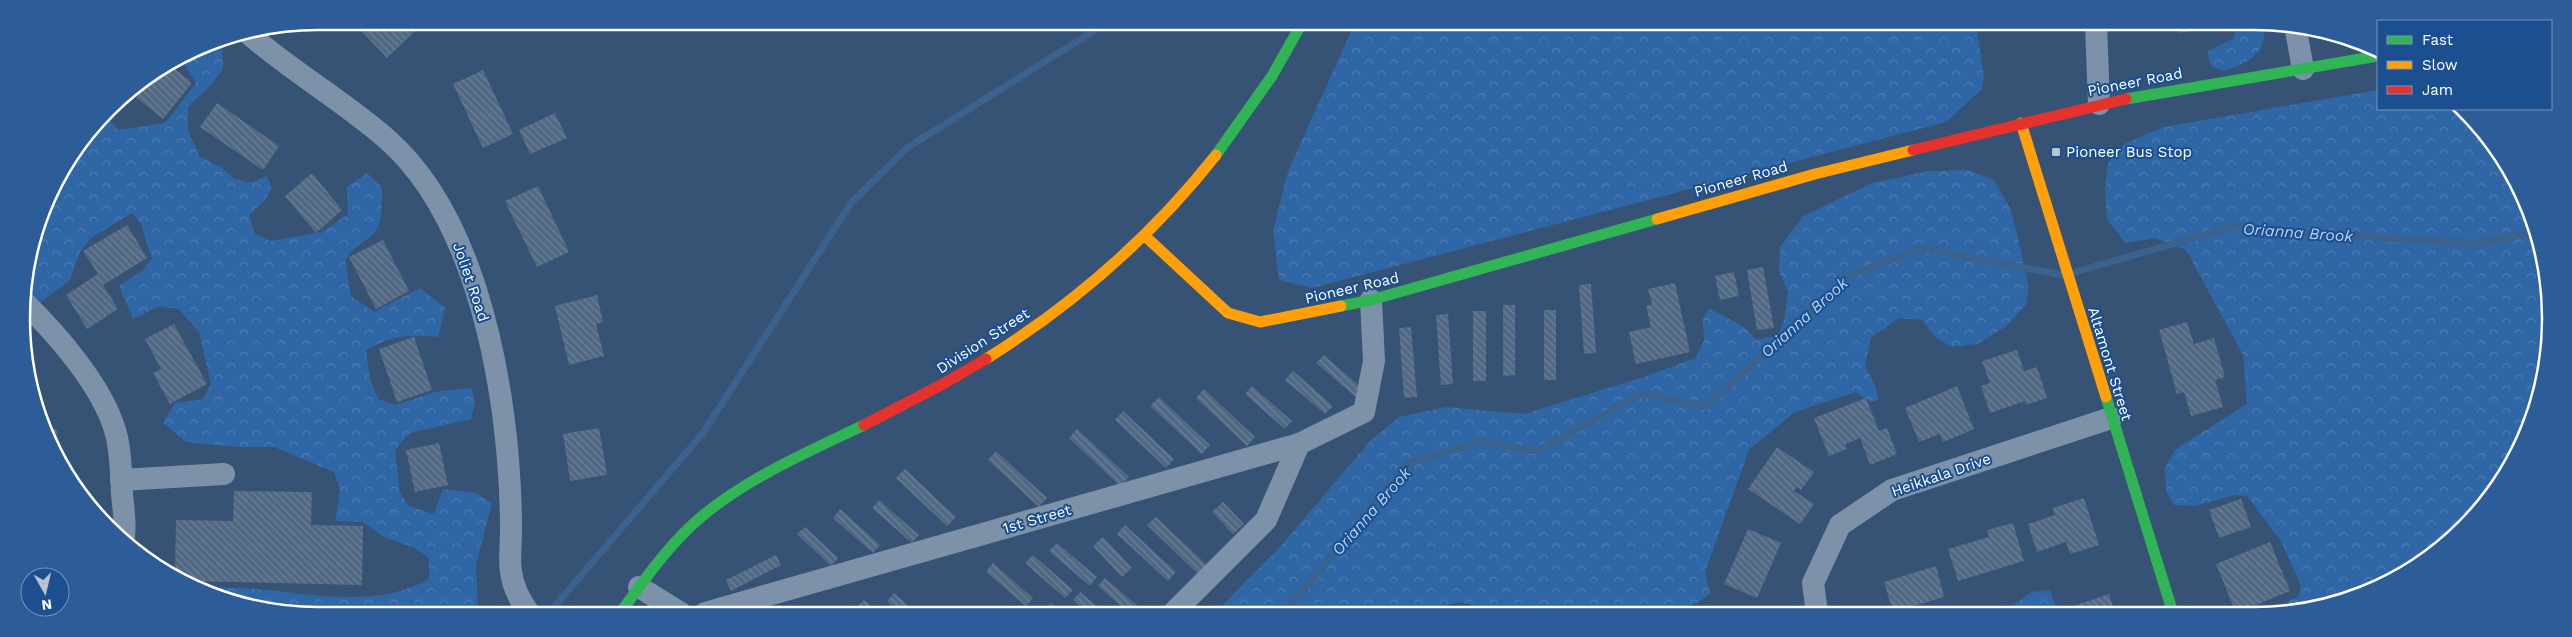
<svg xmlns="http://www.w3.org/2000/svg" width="2572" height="637" viewBox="0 0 2572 637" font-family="'Work Sans',sans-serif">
	<defs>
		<pattern id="forest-crowns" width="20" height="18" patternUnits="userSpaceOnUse" patternTransform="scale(1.25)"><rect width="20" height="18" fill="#2f66a5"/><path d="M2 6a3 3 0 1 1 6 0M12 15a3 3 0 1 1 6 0" fill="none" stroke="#4e7db2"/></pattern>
		<pattern id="building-back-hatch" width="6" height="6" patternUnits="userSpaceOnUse" patternTransform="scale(1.25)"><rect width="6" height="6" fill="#526984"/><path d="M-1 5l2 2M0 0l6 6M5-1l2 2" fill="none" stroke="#6c8096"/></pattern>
	</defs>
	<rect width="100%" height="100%" fill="#365274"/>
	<g fill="url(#forest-crowns)">
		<path d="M 1355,23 L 1976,23 L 1984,76 L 1982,89 L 1946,122 L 1312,288 L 1279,280 L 1273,231 L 1288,171 Z"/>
		<path d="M 2236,24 L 2265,24 C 2265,56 2251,61 2224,71 L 2211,66 L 2207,52 L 2234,38 Z"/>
		<path d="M 222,40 L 223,69 L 210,86 L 188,107 L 188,130 L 199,156 L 220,167 L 235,179 L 250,183 L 267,176 L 272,188 L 264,201 L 249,215 L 254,233 L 270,241 L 322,232 L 348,214 L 347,187 L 367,173 L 382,187 C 382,200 383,223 374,233 C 363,244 355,245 345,260 L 351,296 L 374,312 L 420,288 L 445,308 L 438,337 C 407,334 393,335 366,350 L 370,379 L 378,399 L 395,405 L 435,392 L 472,388 L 475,404 L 471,419 L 410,433 L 395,450 L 400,492 L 408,506 L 434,514 L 443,489 L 476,493 L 492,503 L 476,565 L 478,613 L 279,613 L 210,589 C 283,582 361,617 429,579 L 429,558 L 415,548 L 384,537 L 363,522 L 335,521 L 340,490 L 334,472 L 274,447 L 238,447 L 186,442 L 163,423 L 175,403 L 203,399 L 211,384 L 199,332 L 178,309 L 159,306 L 133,319 L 119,286 L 142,271 L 152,259 L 141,224 L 132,213 L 91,238 L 80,252 L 70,280 L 24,315 L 22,299 L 52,187 L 106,116 L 118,130 L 165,123 L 196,83 L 184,64 L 185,56 L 205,44 Z"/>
		<path d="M 2378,90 L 2378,109 L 2456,109 L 2489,138 L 2541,242 L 2548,358 L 2520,450 L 2463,529 L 2385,585 L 2292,613 L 2270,613 L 2268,610 L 2298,597 L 2301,586 L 2282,543 L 2247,496 L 2235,495 L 2195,506 L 2174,505 L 2166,491 L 2165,468 L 2176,449 L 2247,404 L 2243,355 L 2186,250 L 2154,238 L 2125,243 L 2107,219 L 2105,190 L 2108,163 L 2124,144 L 2164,127 Z"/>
		<path d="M 1968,170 L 1994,180 L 2010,208 L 2018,238 L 2029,287 L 2026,305 L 2005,327 L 1977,344 L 1952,347 L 1936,338 L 1922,320 L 1899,318 L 1871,338 L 1865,366 L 1874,383 L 1879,400 L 1870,402 L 1856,392 L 1795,412 L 1749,450 L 1705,572 L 1710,593 L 1696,604 L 1666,613 L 1489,613 C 1465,601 1460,599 1435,610 L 1434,613 L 1347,613 L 1344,611 L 1341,613 L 1215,613 L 1280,547 L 1370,441 L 1399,417 L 1446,407 L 1524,414 L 1647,376 L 1696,358 L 1704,340 L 1703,319 L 1709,308 L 1744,327 L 1757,340 L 1778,335 L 1784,321 L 1788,292 L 1779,271 L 1780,247 L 1803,216 L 1872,183 L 1929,171 Z"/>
		<path d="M 2050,590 L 2058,613 L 1954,613 L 1989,612 L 2014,605 L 2031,592 Z"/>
	</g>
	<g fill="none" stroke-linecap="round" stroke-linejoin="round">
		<g stroke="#3b618d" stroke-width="7">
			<path d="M 2072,273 L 2232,227 L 2477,244 L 2535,231"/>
			<path d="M 549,613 L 703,433 L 851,203 L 907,148 L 1108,22"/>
			<path d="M 1284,613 L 1407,464 L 1481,441 L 1537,451 L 1641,394 L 1706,406 L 1850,275 L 1923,248 L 2062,275"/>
		</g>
	</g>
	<g fill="url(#building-back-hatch)">
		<path d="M 352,21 L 407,21 L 416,30 L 387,58 Z"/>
		<path d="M 2177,24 L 2209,24 L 2210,28 L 2179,33 Z"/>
		<path d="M 170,65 L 192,83 L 163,119 L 133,95 L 145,81 Z"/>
		<path d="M 483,70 L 513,134 L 483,148 L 453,84 Z"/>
		<path d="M 217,103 L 279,146 L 263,170 L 200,127 Z"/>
		<path d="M 555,113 L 567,138 L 530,154 L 519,130 Z"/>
		<path d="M 312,173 L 342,210 L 316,233 L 285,196 Z"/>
		<path d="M 538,186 L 569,252 L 537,267 L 505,201 Z"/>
		<path d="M 127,225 L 147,258 L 103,285 L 118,309 L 87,329 L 66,295 L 98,274 L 83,251 Z"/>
		<path d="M 383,240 L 409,291 L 376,309 L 349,257 Z"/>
		<path d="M 1763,267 L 1774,328 L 1757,330 L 1747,270 Z"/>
		<path d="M 1734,272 L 1739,296 L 1720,300 L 1715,276 Z"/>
		<path d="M 1675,283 L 1690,352 L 1636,364 L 1629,332 L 1651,327 L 1646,306 L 1652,304 L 1648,289 Z"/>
		<path d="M 1591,284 L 1596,353 L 1584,354 L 1579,285 Z"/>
		<path d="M 597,295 L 603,322 L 596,324 L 604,356 L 569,365 L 555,306 Z"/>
		<path d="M 1503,305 L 1515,305 L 1515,375 L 1503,376 Z"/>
		<rect x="1544" y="310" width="12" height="70"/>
		<rect x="1473" y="311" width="13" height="70"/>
		<path d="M 1448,314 L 1453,384 L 1441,385 L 1436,315 Z"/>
		<path d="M 2187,322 L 2194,344 L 2214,338 L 2225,377 L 2215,380 L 2223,407 L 2191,416 L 2184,392 L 2177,394 L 2159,330 Z"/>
		<path d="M 174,324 L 207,384 L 170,404 L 153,373 L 161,369 L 145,339 Z"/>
		<path d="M 1411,327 L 1417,397 L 1404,398 L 1399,328 Z"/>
		<path d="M 414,337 L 432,390 L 397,402 L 379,349 Z"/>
		<path d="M 2017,350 L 2024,371 L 2037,367 L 2047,398 L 2026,405 L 2025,401 L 1990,413 L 1981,386 L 1990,383 L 1982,361 Z"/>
		<path d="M 1324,355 L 1364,390 L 1357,398 L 1316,363 Z"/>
		<path d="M 1293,371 L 1333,406 L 1325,414 L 1285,380 Z"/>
		<path d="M 1252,386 L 1292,421 L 1285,429 L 1245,394 Z"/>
		<path d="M 1957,386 L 1974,429 L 1943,442 L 1940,434 L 1919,442 L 1905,408 Z"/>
		<path d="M 1204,389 L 1255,437 L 1247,446 L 1196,398 Z"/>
		<path d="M 1159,397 L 1210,445 L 1202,454 L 1150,406 Z"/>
		<path d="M 1866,398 L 1879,431 L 1887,428 L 1897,454 L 1870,465 L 1860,438 L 1845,444 L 1847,449 L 1829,456 L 1814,418 Z"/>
		<path d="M 1123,411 L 1174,459 L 1166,468 L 1115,420 Z"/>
		<path d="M 599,428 L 607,475 L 570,481 L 563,434 Z"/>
		<path d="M 56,429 L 63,457 L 62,457 L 49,431 Z"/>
		<path d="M 1077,429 L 1129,477 L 1120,486 L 1069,438 Z"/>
		<path d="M 439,443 L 448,485 L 415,492 L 406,450 Z"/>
		<path d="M 1777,447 L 1814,472 L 1801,490 L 1797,487 L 1794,491 L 1814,504 L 1800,524 L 1748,489 Z"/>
		<path d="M 996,451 L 1047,498 L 1039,507 L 988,460 Z"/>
		<path d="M 905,469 L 956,517 L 947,526 L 896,478 Z"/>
		<path d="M 234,491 L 312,492 L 311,525 L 363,526 L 362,585 L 185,581 L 175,578 L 176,520 L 233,521 Z"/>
		<path d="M 2084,498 L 2099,545 L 2070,554 L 2066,542 L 2037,552 L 2028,524 L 2055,515 L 2053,508 Z"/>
		<path d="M 2241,499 L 2251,527 L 2219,538 L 2209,510 Z"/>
		<path d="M 879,500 L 919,535 L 912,543 L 872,508 Z"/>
		<path d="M 1223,502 L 1244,524 L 1233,534 L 1212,512 Z"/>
		<path d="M 840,509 L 880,545 L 873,553 L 833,518 Z"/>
		<path d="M 1156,517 L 1207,565 L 1198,574 L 1147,525 Z"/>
		<path d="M 2013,523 L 2024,561 L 1958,581 L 1948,549 L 1989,537 L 1987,530 Z"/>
		<path d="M 1125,525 L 1176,572 L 1168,581 L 1117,534 Z"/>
		<path d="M 805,527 L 838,558 L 831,566 L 797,534 Z"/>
		<path d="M 1748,529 L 1781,543 L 1757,598 L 1724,584 Z"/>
		<path d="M 1103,537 L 1132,568 L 1122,577 L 1093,546 Z"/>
		<path d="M 2270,542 L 2290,591 L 2236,613 L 2216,564 Z"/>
		<path d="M 1057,543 L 1097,577 L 1090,586 L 1049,551 Z"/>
		<path d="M 776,555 L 781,565 L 731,591 L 726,580 Z"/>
		<path d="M 1033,555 L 1073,590 L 1065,598 L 1025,563 Z"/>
		<path d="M 993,563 L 1033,598 L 1026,606 L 986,572 Z"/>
		<path d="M 1936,566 L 1944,597 L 1893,612 L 1884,582 Z"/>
		<path d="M 1105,578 L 1146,613 L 1129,613 L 1098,586 Z"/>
		<path d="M 1080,592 L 1105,613 L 1088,613 L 1073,600 Z"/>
		<path d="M 894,593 L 916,613 L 900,613 L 887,601 Z"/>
		<path d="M 2109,594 L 2115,613 L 2079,613 L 2076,605 Z"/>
		<path d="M 864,600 L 878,613 L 862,613 L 856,608 Z"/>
		<path d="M 1051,603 L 1063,613 L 1046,613 L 1044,611 Z"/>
		<path d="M 1728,606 L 1729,613 L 1683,613 L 1683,612 Z"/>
	</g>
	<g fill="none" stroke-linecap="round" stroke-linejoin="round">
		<g stroke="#7d92a8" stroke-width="22">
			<path d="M 2096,24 L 2099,104"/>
			<path d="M 2295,25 L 2303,69"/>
			<path d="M 250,35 C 294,73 345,102 388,140 C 470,213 499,355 508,459 C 510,483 511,507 511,531 C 511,544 509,559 511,572 C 513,587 521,602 529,613"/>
			<path d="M 22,300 C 56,333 101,384 115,430 C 121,450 121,473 122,494 C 123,507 126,522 124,536"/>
			<path d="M 121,480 L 224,474"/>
			<path d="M 639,587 L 681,613"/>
			<path d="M 705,613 L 1299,444 L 1364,412 L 1374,361 L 1371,300"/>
			<path d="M 1173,613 L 1266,520 L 1299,444"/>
			<path d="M 1817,613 L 1813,583 L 1840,525 L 1892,490 L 2111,418"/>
		</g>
		<g stroke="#30b455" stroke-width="11">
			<path d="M 2126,99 L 2378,56"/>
			<path d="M 1216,155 L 1272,76 L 1302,23"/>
			<path d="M 1341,306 L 1371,300 L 1657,219"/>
			<path d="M 2106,397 L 2173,613"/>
			<path d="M 620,613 C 645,579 669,544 701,517 C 749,477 808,452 864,425"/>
		</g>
		<g stroke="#ff9f0a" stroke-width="11">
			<path d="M 2021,123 L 2106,397"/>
			<path d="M 1657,219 L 1815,174 L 1913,150"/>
			<path d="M 1145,236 L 1228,313 L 1260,322 L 1341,306"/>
			<path d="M 986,359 C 1074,304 1152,236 1216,155"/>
		</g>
		<g stroke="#e5322d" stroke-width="11">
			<path d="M 1913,150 L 2126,99"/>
			<path d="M 864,425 L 943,384 L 986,359"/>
		</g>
	</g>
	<rect fill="#b9c2ce" stroke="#1b4f8f" stroke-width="2" x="2051" y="147" width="10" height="10" rx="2.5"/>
	<g text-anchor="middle" stroke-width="4" stroke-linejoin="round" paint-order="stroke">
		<g font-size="15" fill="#fff" stroke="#1b4f8f">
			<text transform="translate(2135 82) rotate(-11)" y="5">Pioneer Road</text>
			<text transform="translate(1741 179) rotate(-16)" y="5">Pioneer Road</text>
			<text transform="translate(471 282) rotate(71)" y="5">Joliet Road</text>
			<text transform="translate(1352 288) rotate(-13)" y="5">Pioneer Road</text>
			<text transform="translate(983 341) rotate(-33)" y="5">Division Street</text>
			<text transform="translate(2110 364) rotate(73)" y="5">Altamont Street</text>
			<text transform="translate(1941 475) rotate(-19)" y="5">Heikkala Drive</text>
			<text transform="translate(1037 519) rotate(-16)" y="5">1st Street</text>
		</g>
		<g font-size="15" fill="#fff" stroke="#1b4f8f" text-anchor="start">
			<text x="2066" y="157">Pioneer Bus Stop</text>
		</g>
		<g font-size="16" font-style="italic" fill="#b5d3f5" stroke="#1b4f8f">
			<text transform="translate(2298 232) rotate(4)" y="6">Orianna Brook</text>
			<text transform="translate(1804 317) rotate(-42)" y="6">Orianna Brook</text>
			<text transform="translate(1371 511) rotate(-49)" y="6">Orianna Brook</text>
		</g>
	</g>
	<path d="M0 0H2572V637H0ZM318 30H2254A288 288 0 0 1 2542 318V319A288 288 0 0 1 2254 607H318A288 288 0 0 1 30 319V318A288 288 0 0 1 318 30Z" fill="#2d5d98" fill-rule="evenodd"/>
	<path fill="none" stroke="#fff" stroke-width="2.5" d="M318 30H2254A288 288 0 0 1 2542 318V319A288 288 0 0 1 2254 607H318A288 288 0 0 1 30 319V318A288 288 0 0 1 318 30Z"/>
	<rect x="2377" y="20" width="175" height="90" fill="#1b4f8f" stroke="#7695bc"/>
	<rect x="2387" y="36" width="25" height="8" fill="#30b455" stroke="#7695bc"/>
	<text x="2422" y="45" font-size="15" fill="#ffffff">Fast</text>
	<rect x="2387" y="61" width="25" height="8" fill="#ff9f0a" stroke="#7695bc"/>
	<text x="2422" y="70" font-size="15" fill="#ffffff">Slow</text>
	<rect x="2387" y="86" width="25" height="8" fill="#e5322d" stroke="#7695bc"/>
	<text x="2422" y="95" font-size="15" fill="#ffffff">Jam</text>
	<g transform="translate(45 592) rotate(172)"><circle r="24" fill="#1b4f8f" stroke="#7695bc"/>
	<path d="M0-4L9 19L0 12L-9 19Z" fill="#b9c2ce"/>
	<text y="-8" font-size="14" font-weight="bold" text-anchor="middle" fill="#ffffff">N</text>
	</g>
</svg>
